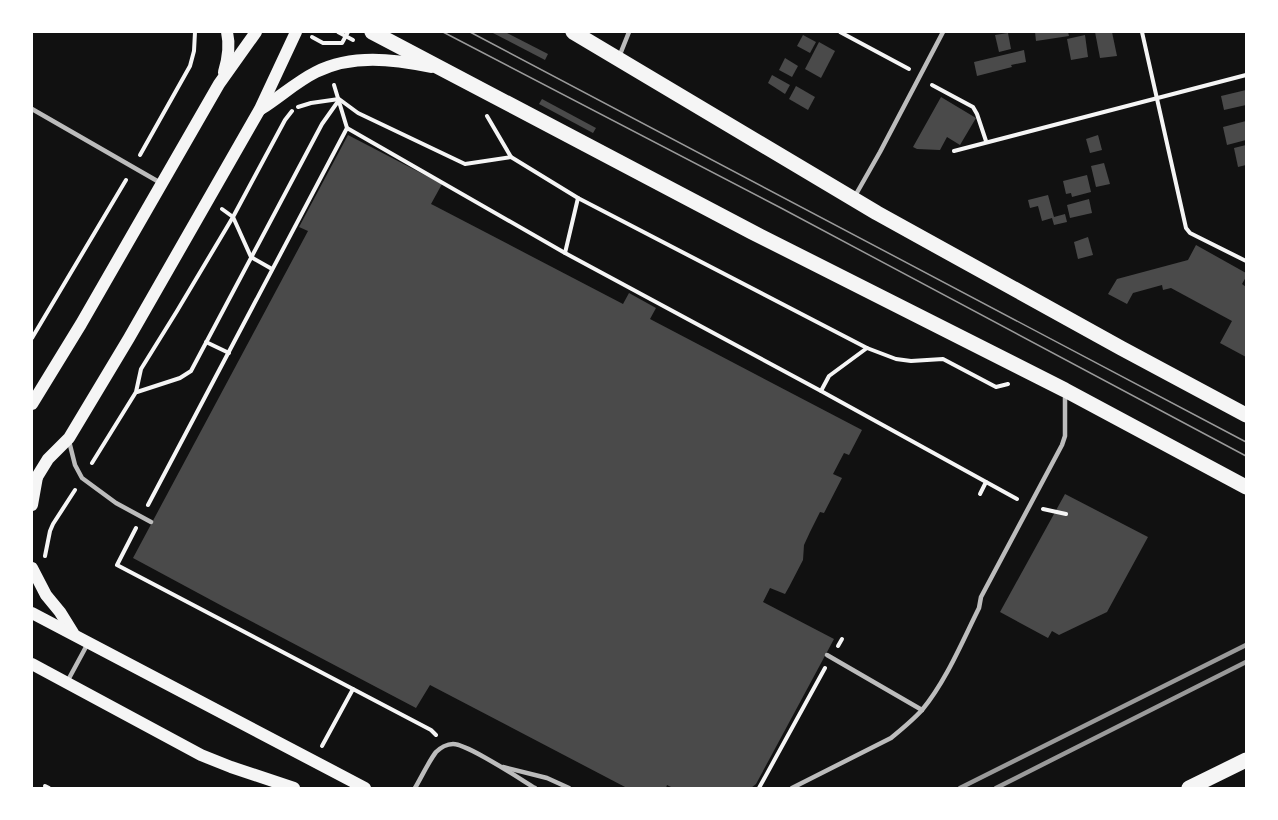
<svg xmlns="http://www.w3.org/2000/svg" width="1278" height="820" viewBox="0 0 1278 820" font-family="'IBM Plex Sans',sans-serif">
	<rect width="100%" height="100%" fill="#111"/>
	<g fill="#4a4a4a">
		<path d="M 491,32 L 505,32 L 548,54 L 545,60 Z"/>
		<path d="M 1035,32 L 1068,32 L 1069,36 L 1036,41 Z"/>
		<path d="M 1095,32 L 1112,32 L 1117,56 L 1100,58 Z"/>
		<path d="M 1008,33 L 1011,49 L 999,52 L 995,35 Z"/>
		<path d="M 803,35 L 816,42 L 810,53 L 797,46 Z"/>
		<path d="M 1085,35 L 1088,57 L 1071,60 L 1067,39 Z"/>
		<path d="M 819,42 L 835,51 L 821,78 L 805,69 Z"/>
		<path d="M 1024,50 L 1026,62 L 1011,65 L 1012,67 L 977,76 L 974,62 Z"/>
		<path d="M 785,58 L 798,66 L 792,77 L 779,70 Z"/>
		<path d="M 772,75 L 790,85 L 785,94 L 768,83 Z"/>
		<path d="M 796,86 L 815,97 L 808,110 L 789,99 Z"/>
		<path d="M 1246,90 L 1246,105 L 1224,110 L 1221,96 Z"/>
		<path d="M 941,97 L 976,118 L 960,145 L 947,137 L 940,150 L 917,149 L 913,147 Z"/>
		<path d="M 542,99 L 596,128 L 593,133 L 539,104 Z"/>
		<path d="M 1246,121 L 1246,140 L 1227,145 L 1223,127 Z"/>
		<path d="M 348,135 L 442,184 L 431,204 L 435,206 L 623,304 L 629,293 L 656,308 L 650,319 L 862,430 L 849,455 L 844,453 L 833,474 L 842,478 L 824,513 L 820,512 L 810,532 L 804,545 L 803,560 L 789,587 L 785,594 L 770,588 L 763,602 L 834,639 L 756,784 L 751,788 L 673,788 L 667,785 L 666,788 L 627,788 L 430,685 L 416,708 L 224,607 L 133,558 L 308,231 L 299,227 Z"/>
		<path d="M 1098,135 L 1102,150 L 1090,153 L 1086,139 Z"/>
		<path d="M 1246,145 L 1246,165 L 1238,167 L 1234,148 Z"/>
		<path d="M 1104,163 L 1110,184 L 1096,187 L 1091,166 Z"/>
		<path d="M 1087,175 L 1091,192 L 1072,197 L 1071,193 L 1066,194 L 1063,181 Z"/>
		<path d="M 1048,195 L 1054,217 L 1065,214 L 1067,222 L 1054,225 L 1052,218 L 1042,221 L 1038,206 L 1030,208 L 1028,200 Z"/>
		<path d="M 1089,199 L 1092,213 L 1070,218 L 1067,205 Z"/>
		<path d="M 1088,237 L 1093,255 L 1078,259 L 1074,242 Z"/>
		<path d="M 1196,245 L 1246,273 L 1246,277 L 1242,284 L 1246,287 L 1246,357 L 1220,343 L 1232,321 L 1171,288 L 1163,290 L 1162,285 L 1133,293 L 1127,304 L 1108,294 L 1117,279 L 1188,260 Z"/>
		<path d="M 1065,494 L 1148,537 L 1107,612 L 1059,635 L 1052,631 L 1048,638 L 1000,612 Z"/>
	</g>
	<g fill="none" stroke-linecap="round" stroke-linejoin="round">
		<g stroke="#f5f5f5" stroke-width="4">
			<path d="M 338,32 L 353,40"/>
			<path d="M 840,32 L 909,69"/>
			<path d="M 1142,32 L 1186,228 L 1190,233 L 1246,261"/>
			<path d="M 312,37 L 323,43 L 342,43 L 348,32"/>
			<path d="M 334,85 L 347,128"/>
			<path d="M 932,85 L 973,107 L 977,114 L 986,141"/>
			<path d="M 298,107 L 311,103 L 339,99 L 358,113 L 465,164 L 511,157"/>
			<path d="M 487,116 L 511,157 L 578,198 L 867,348 L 896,359 L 911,361 L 943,359 L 996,387 L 1008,384"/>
			<path d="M 954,151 L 1246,75"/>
			<path d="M 140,155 L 190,66 L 194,51 L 195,32"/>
			<path d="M 222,209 L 233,217 L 251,257 L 272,269"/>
			<path d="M 565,253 L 578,198"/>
			<path d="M 32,338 L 126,180"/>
			<path d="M 206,342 L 229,353"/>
			<path d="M 821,391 L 829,376 L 867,348"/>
			<path d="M 137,392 L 180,378 L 191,371 L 322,124 L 339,100"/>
			<path d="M 92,463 L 136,392 L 141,369 L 177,311 L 233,217 L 285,120 L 292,111"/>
			<path d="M 980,494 L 986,482"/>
			<path d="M 148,505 L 347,128 L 565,253 L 821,391 L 1017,499"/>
			<path d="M 1043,509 L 1066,514"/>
			<path d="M 136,528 L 117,565 L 431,730 L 436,735"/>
			<path d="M 45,556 L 50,531 L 53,524 L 75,490"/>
			<path d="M 838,646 L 842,639"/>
			<path d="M 322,746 L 353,689"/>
			<path d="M 45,786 L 49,788"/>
			<path d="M 759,788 L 825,668"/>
		</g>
		<g stroke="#bcbcbc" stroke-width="4.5">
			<path d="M 619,57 L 629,32"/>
			<path d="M 32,109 L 159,182"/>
			<path d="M 855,196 L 880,152 L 943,32"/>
			<path d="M 69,441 L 75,465 L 82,478 L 116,503 L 151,522"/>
			<path d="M 827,655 L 922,710"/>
			<path d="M 67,682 L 87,645"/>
			<path d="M 503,767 L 547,778 L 569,788"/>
			<path d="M 415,788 C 421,778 429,761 436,752 C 440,748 447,744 453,744 C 468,744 520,779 535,788"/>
			<path d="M 792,788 L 891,738 C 902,729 913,720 922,710 C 946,681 962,642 979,608 L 981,597 L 1062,445 L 1065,436 L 1065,392"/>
		</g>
		<g stroke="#f5f5f5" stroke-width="12">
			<path d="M 224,72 C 228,59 230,45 227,32"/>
			<path d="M 261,109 C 280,97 296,82 316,72 C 352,54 393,59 431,67"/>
			<path d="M 32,404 L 81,324 L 219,84 L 256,32"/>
			<path d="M 32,485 L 48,459 L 69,438 L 129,338 L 260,109 L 296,32"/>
			<path d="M 32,505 L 37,477"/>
			<path d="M 32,568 L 46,595 L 60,612 L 73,633"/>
			<path d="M 32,613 L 365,788"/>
			<path d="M 32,664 L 201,755 L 231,767 L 294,788"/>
		</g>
		<g stroke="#f5f5f5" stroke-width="15">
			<path d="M 372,32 L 752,232 L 1065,390 L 1246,487"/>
			<path d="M 573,32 L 877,213 L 1121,348 L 1246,415"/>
			<path d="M 1189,788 L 1246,760"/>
		</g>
		<g stroke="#9a9a9a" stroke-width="1.5">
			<path d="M 443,32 L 781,208 L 1246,456"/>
			<path d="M 470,32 L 1246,442"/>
		</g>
		<g stroke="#9a9a9a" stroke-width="4.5">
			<path d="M 960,788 L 1246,645"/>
			<path d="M 996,788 L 1246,662"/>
		</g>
	</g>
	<rect width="1278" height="820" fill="none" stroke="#ffffff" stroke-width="66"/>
</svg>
